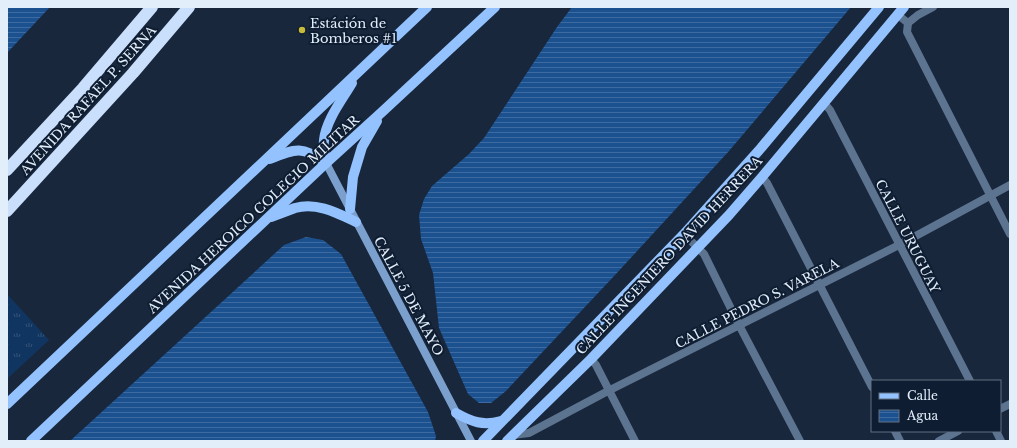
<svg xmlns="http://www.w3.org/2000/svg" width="1017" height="448" viewBox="0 0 1017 448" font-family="'Libre Baskerville',serif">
	<defs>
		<pattern id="grass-tufts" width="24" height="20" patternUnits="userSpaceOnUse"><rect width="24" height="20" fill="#103561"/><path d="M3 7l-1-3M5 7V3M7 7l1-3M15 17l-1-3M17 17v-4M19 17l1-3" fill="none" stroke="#335379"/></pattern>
		<pattern id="water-rules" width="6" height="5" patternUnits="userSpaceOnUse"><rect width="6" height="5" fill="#1c518f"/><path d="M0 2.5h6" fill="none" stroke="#3d6aa0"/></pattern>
	</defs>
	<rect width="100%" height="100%" fill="#18273b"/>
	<path fill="url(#grass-tufts)" d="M 7,294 L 49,340 L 7,379 Z"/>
	<g fill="url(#water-rules)">
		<path d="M 7,7 L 50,7 L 7,53 Z"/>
		<path d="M 572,7 L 851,7 L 729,151 L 616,274 L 506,391 L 491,403 L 479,403 L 468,394 L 439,328 L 433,273 L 421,239 L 419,215 L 424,199 L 432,186 L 469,154 L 484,138 L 557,27 Z"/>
		<path d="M 306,237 L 323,240 L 341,254 L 428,412 L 436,436 L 435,441 L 70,441 L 284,245 Z"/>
	</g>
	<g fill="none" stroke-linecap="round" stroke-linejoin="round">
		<g stroke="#5d7491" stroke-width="8">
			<path d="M 898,15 L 908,23 L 907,32 L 1010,234"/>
			<path d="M 908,23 L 918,15 L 933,7"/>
			<path d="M 824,103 L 830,110 L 970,381"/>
			<path d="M 762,177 L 767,183 L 872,387"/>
			<path d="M 684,234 L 704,254 L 739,325 L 800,441"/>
			<path d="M 591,359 L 596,365 L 635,441"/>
			<path d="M 1000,409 L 1010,404"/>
			<path d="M 895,431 L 900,441"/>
			<path d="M 996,431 L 1001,441"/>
			<path d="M 513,435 L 529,433 L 608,391 L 899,245 L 1010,185"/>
			<path d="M 939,441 L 958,431"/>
		</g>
		<path stroke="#7ca0ce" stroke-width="8" d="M 326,163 L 471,441"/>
		<g stroke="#93c2fe" stroke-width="10">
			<path d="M 270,159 C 296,148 303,146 326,163"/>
			<path d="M 326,163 C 325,156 323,147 324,140 C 326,120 342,100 352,83"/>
			<path d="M 350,209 L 353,177 L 362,147 L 377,121"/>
			<path d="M 271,217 C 279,214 287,211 295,208 C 317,202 337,213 356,222"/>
			<path d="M 7,404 L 427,7"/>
			<path d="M 456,413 C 472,422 483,426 501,421"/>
			<path d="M 31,441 L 326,163 L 382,112 L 495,7"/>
			<path d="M 483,441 L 684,234 L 761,148 L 879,7"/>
			<path d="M 507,441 L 591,359 L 729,215 L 762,177 L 904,7"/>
		</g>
		<g stroke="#c9dffc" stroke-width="12">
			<path d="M 7,170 L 83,88 L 152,7"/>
			<path d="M 7,211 L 133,73 L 189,7"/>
		</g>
	</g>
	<circle fill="#c8bb3b" stroke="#0e1d31" stroke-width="1.5" cx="302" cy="30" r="4"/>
	<g text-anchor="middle" stroke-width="4" stroke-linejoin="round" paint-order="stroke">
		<g font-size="13" fill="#e3eefb" stroke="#0e1d31" text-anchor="start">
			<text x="310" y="28">Estáción de<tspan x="310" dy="15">Bomberos #1</tspan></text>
		</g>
		<g font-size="13" fill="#e3eefb" stroke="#0e1d31">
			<text transform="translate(88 100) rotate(-48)" y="5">AVENIDA RAFAEL P. SERNA</text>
			<text transform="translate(253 214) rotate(-43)" y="5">AVENIDA HEROICO COLEGIO MILITAR</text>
			<text transform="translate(908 236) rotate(63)" y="5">CALLE URUGUAY</text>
			<text transform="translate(669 255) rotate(-47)" y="5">CALLE INGENIERO DAVID HERRERA</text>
			<text transform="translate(409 296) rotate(62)" y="5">CALLE 5 DE MAYO</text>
			<text transform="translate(757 303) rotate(-27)" y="5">CALLE PEDRO S. VARELA</text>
		</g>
	</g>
	<rect width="1017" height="448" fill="none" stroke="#e3eefb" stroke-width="16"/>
	<rect x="871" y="380" width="130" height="52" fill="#0e1d31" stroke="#637182"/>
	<rect x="879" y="393" width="20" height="6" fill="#93c2fe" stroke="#637182"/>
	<text x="907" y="400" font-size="12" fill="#e3eefb">Calle</text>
	<rect x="879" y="410" width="20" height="12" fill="url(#water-rules)" stroke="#637182"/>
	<text x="907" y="420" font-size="12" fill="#e3eefb">Agua</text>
</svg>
